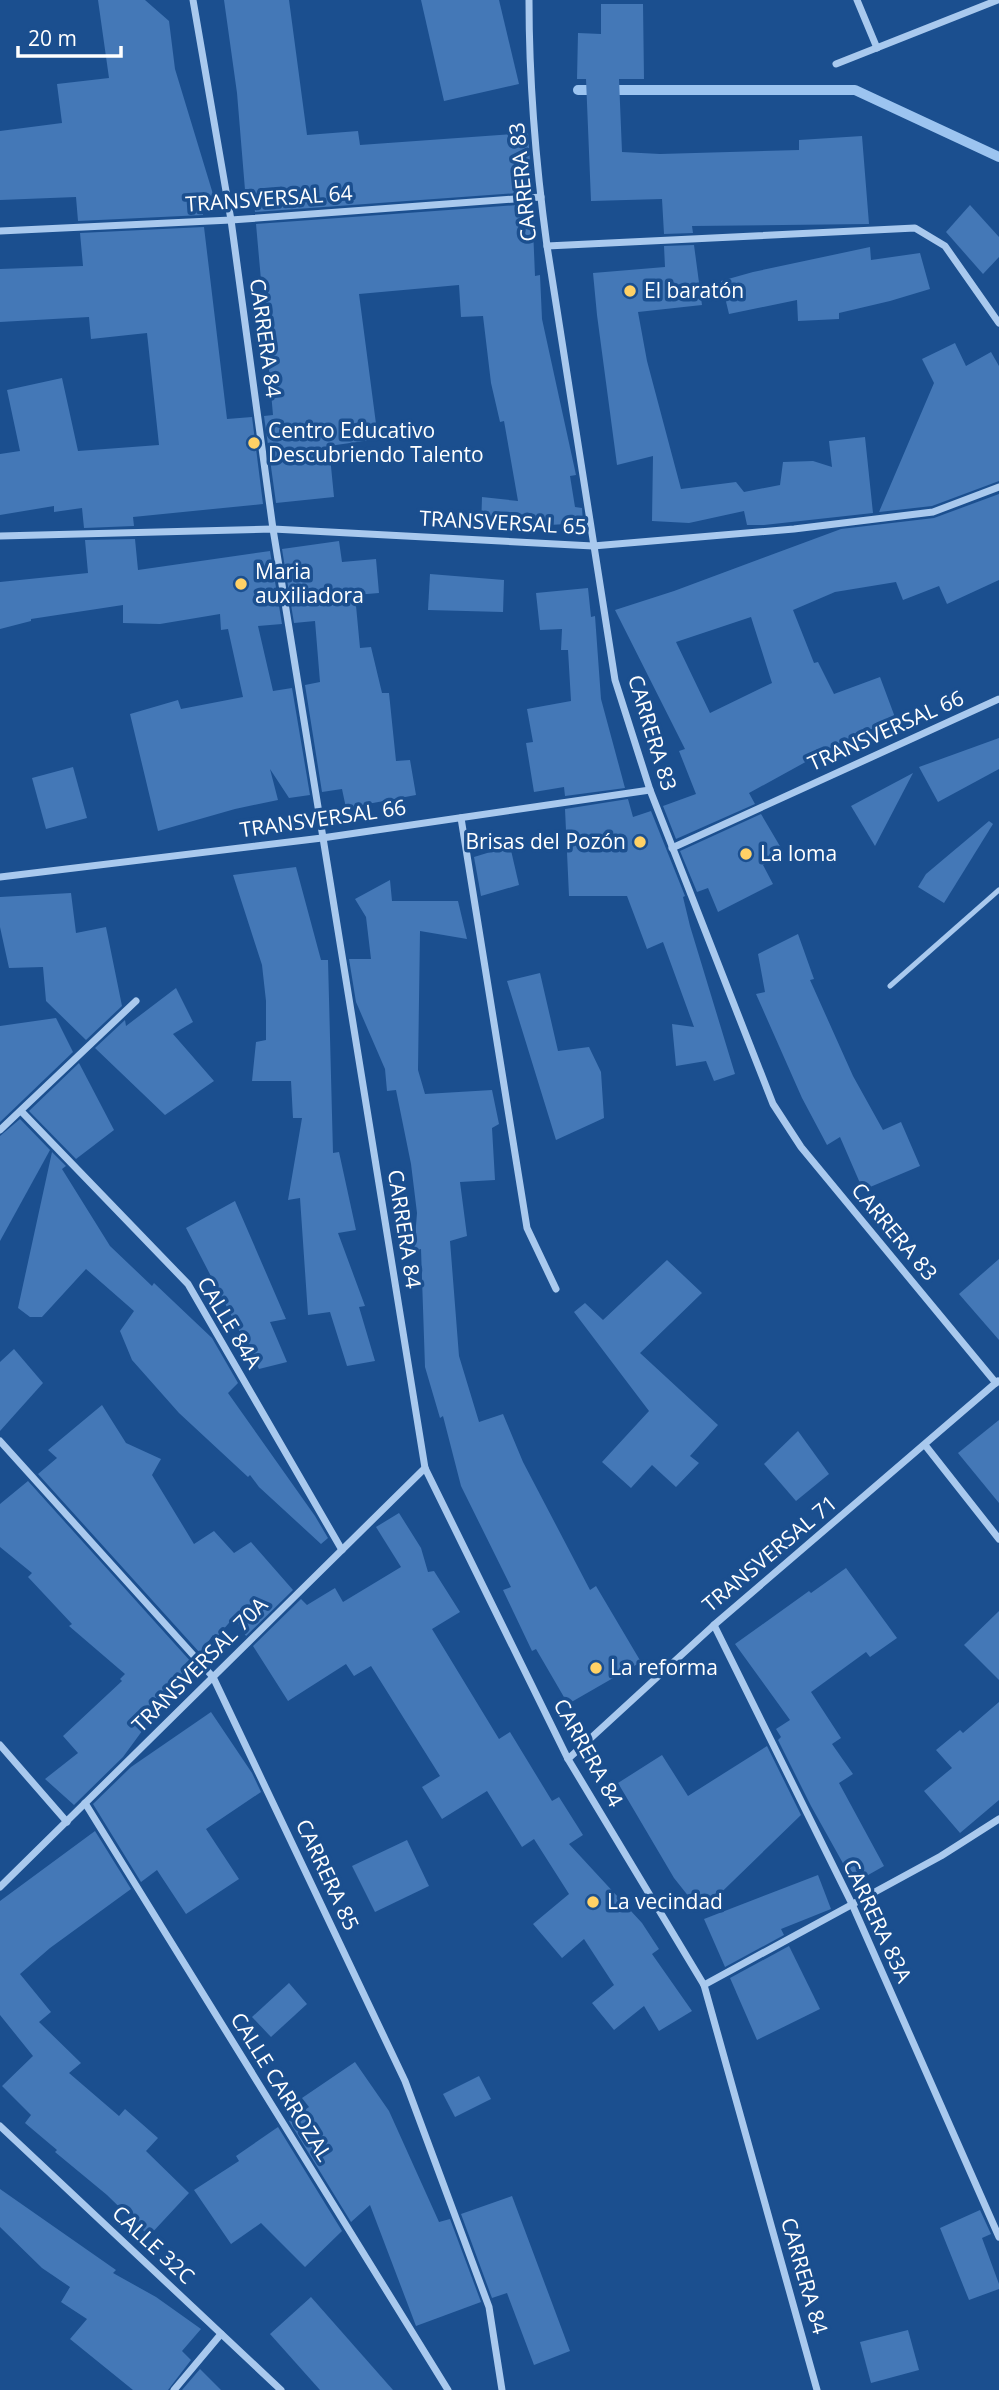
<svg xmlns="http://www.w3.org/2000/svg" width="999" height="2390" viewBox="0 0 999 2390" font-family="'Open Sans',sans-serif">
	<rect width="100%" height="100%" fill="#1b4f8f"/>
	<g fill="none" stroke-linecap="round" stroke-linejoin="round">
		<path stroke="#9cc4f0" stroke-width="10" d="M 578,90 L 855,90 L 999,157"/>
	</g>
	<g fill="#4478b7" fill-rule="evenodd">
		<path d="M 98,0 L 145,0 L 169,21 L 175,69 L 216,204 L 202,205 L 203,215 L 78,221 L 76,197 L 0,200 L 0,131 L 62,123 L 57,84 L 109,78 Z"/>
		<path d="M 224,0 L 289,0 L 307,135 L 358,131 L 360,145 L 528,133 L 532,192 L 255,212 L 254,201 L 246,202 L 237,93 Z"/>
		<path d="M 421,0 L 499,0 L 519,84 L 444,101 Z"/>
		<path d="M 601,4 L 643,4 L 644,79 L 619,79 L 622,152 L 660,154 L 799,150 L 799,140 L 862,136 L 869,224 L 692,226 L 693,233 L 664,234 L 662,199 L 591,201 L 586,79 L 577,79 L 578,33 L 601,34 Z"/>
		<path d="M 532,204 L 535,276 L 540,275 L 542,319 L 576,475 L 570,476 L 575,507 L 582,508 L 583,523 L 516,527 L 515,532 L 481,529 L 482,497 L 518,501 L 504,421 L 500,422 L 491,383 L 483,316 L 461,317 L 459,285 L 359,294 L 378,439 L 329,446 L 334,497 L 276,503 L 264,416 L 273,415 L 256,224 Z"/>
		<path d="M 970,205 L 999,237 L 999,257 L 983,274 L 946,232 Z"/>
		<path d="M 204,227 L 227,419 L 252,417 L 263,504 L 133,517 L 134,526 L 84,528 L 82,508 L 54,512 L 54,506 L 0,515 L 0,454 L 20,451 L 7,390 L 62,378 L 78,451 L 159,445 L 147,333 L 91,339 L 89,317 L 0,322 L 0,269 L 83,266 L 80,233 Z"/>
		<path d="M 694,245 L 702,305 L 638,312 L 647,361 L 681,489 L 736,482 L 744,492 L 780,485 L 783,462 L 813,461 L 832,467 L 829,441 L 865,437 L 873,513 L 764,525 L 747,525 L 744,511 L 689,523 L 652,521 L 653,456 L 617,465 L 597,315 L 593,273 L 665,267 L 664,246 Z"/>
		<path d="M 870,247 L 871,260 L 920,253 L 930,289 L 890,301 L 839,313 L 839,319 L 798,321 L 797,300 L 729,314 L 721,281 L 753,272 Z"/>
		<path d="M 955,343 L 966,366 L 991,352 L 999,366 L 999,481 L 932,506 L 879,512 L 934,383 L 922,359 Z"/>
		<path d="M 999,494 L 999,580 L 947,604 L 939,586 L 903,600 L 896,582 L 835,592 L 793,610 L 814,663 L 818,662 L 834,694 L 880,677 L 896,720 L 853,736 L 749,793 L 755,804 L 676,839 L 663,806 L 696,794 L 679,751 L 685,749 L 615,610 L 674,591 L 841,529 L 934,518 ZM 751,617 L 772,683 L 710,713 L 676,642 Z"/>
		<path d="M 135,539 L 138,570 L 270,551 L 282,624 L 258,626 L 273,691 L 292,688 L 310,795 L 289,798 L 270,769 L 278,800 L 235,809 L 158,831 L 130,714 L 178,700 L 181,709 L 243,697 L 228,629 L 221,630 L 220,614 L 160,624 L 123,623 L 123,605 L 31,619 L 31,621 L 0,629 L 0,582 L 88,573 L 85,540 Z"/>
		<path d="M 339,541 L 342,562 L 376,559 L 379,593 L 355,595 L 360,648 L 371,647 L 382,693 L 389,693 L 396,761 L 410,760 L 416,795 L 346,808 L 342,789 L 322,792 L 305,685 L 320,682 L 315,621 L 294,623 L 282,549 Z"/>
		<path d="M 430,574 L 504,580 L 503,612 L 428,610 Z"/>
		<path d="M 588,588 L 591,617 L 595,616 L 601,699 L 625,788 L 565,796 L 564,787 L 534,792 L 526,743 L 533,742 L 527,709 L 571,701 L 568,650 L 561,650 L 562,629 L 540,630 L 536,593 Z"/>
		<path d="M 999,738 L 999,769 L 938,802 L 919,767 Z"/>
		<path d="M 73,767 L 87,818 L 46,829 L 32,778 Z"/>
		<path d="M 913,773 L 875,846 L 851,806 Z"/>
		<path d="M 628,799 L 633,817 L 651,811 L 685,896 L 683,897 L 690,926 L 735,1074 L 714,1081 L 706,1061 L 676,1066 L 672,1024 L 694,1027 L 663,942 L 647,949 L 627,896 L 569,896 L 565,809 Z"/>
		<path d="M 761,814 L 784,853 L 763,865 L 773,884 L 718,912 L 708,888 L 697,892 L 680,851 Z"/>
		<path d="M 989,821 L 993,824 L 944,903 L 918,887 L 926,874 Z"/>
		<path d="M 510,846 L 519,885 L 481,896 L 474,857 Z"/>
		<path d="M 296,867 L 321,960 L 328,960 L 333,1153 L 339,1152 L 356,1230 L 338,1233 L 365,1306 L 359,1307 L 375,1361 L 347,1366 L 330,1312 L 308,1315 L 300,1198 L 288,1200 L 302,1118 L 293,1118 L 291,1081 L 252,1081 L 256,1042 L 266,1040 L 266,1001 L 262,965 L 233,875 Z"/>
		<path d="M 390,880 L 392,901 L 458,901 L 467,939 L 420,931 L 418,1070 L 425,1094 L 492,1090 L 499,1124 L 492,1128 L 495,1180 L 460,1182 L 467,1236 L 450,1241 L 459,1356 L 479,1422 L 503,1414 L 523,1462 L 590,1590 L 596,1586 L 641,1662 L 568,1704 L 536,1649 L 532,1651 L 503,1590 L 511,1587 L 461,1486 L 443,1416 L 440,1418 L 425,1367 L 421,1249 L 414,1251 L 417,1213 L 411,1164 L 396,1090 L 387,1091 L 385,1069 L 356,1002 L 349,959 L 371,959 L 366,917 L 355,899 Z"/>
		<path d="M 71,893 L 76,933 L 106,927 L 122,1006 L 86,1040 L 46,1001 L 43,967 L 9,968 L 0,927 L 0,897 Z"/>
		<path d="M 798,934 L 814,979 L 810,980 L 853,1076 L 883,1130 L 901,1122 L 920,1166 L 863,1190 L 840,1137 L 827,1145 L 802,1098 L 756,994 L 765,992 L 758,954 Z"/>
		<path d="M 540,973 L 558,1051 L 589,1047 L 601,1072 L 604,1118 L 556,1140 L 507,981 Z"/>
		<path d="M 176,988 L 193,1022 L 173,1034 L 214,1081 L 165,1115 L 95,1048 L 125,1020 L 126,1026 Z"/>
		<path d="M 56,1018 L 73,1052 L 0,1122 L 0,1026 Z"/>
		<path d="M 79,1063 L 114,1130 L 76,1159 L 29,1111 Z"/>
		<path d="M 20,1119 L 50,1150 L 0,1241 L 0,1136 Z"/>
		<path d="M 52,1152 L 66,1166 L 62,1169 L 110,1246 L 152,1286 L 154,1283 L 212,1338 L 238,1383 L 228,1393 L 315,1516 L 328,1538 L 321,1544 L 259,1487 L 250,1475 L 248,1477 L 179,1413 L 132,1360 L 120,1331 L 134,1311 L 86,1269 L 42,1317 L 30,1317 L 18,1308 Z"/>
		<path d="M 235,1201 L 286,1319 L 270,1322 L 287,1362 L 259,1369 L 186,1228 Z"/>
		<path d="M 999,1259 L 999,1340 L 959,1294 Z"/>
		<path d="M 667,1260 L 702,1293 L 640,1353 L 718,1425 L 690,1456 L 699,1463 L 676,1487 L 652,1465 L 631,1488 L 602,1462 L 649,1411 L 574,1312 L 585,1303 L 603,1320 Z"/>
		<path d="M 14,1349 L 43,1383 L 0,1431 L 0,1362 Z"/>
		<path d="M 102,1405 L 126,1443 L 161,1459 L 152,1475 L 194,1544 L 214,1531 L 234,1553 L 251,1542 L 293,1590 L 246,1636 L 234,1617 L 216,1638 L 213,1635 L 200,1653 L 38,1474 L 57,1458 L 48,1450 Z"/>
		<path d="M 999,1420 L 999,1503 L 958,1453 Z"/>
		<path d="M 798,1431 L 829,1474 L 796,1501 L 764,1464 Z"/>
		<path d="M 28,1481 L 192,1663 L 123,1757 L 74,1805 L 45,1779 L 78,1753 L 63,1736 L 122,1681 L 120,1679 L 125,1674 L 69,1626 L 72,1624 L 28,1577 L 32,1573 L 0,1547 L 0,1504 Z"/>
		<path d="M 399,1513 L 421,1548 L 428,1572 L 434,1571 L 460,1612 L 432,1629 L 499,1739 L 510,1732 L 552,1801 L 559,1797 L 583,1835 L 569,1844 L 642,1923 L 659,1949 L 652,1954 L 692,2011 L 659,2031 L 644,2006 L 614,2030 L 592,2003 L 614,1985 L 584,1939 L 562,1958 L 533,1924 L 569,1894 L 534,1839 L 522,1847 L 487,1791 L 442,1819 L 422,1787 L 440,1776 L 371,1666 L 354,1676 L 346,1664 L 288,1701 L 253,1646 L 301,1599 L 307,1605 L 335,1588 L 343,1602 L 401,1567 L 376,1527 Z"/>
		<path d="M 846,1568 L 897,1638 L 870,1657 L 866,1652 L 811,1692 L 841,1738 L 832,1744 L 853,1774 L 839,1783 L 884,1866 L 854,1883 L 811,1806 L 778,1740 L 781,1737 L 776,1729 L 790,1720 L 735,1644 L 809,1591 L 811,1593 Z"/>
		<path d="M 999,1611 L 999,1680 L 964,1645 Z"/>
		<path d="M 999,1702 L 999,1800 L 960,1833 L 924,1791 L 952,1768 L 936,1750 L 960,1730 L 963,1733 Z"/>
		<path d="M 211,1712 L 252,1773 L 261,1792 L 206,1829 L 239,1879 L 186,1914 L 157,1870 L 141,1882 L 93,1804 L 131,1767 Z"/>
		<path d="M 767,1746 L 801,1815 L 701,1912 L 674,1878 L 618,1783 L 662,1755 L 688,1796 Z"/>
		<path d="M 95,1831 L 131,1889 L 50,1948 L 20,1974 L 51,2012 L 39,2022 L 81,2063 L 69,2073 L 119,2116 L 125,2109 L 158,2138 L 146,2151 L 189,2193 L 149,2236 L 107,2195 L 55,2152 L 57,2150 L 25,2123 L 31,2115 L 2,2086 L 33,2056 L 0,2015 L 0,1901 Z"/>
		<path d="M 407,1840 L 429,1886 L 375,1912 L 352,1866 Z"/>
		<path d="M 818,1875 L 831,1909 L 781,1929 L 784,1935 L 725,1967 L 704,1919 Z"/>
		<path d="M 789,1946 L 820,2009 L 757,2040 L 730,1978 Z"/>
		<path d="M 289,1983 L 307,2004 L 271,2037 L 252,2017 Z"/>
		<path d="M 355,2062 L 389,2111 L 439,2222 L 450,2219 L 481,2302 L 416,2326 L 370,2205 L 351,2222 L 289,2121 L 309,2107 L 302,2098 Z"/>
		<path d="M 479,2076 L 491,2099 L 455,2117 L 443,2094 Z"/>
		<path d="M 278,2127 L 342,2231 L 305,2267 L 261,2223 L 231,2244 L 194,2190 L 239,2161 L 236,2156 Z"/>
		<path d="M 0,2189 L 116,2270 L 113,2273 L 156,2297 L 201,2329 L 182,2351 L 191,2360 L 168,2390 L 133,2390 L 70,2339 L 87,2319 L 61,2302 L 70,2287 L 42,2268 L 0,2227 Z"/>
		<path d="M 512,2196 L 570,2351 L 534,2365 L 507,2293 L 492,2298 L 461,2214 Z"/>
		<path d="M 980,2210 L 991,2234 L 982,2238 L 999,2284 L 999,2289 L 969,2300 L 940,2228 Z"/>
		<path d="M 311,2297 L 393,2390 L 320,2390 L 270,2334 Z"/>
		<path d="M 908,2330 L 919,2370 L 871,2383 L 860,2342 Z"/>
		<path d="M 200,2369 L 221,2390 L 182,2390 Z"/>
	</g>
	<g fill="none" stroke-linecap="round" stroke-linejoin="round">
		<path stroke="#a9c9ee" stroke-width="5" d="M 890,986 L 999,890"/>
		<g stroke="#a9c9ee" stroke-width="7">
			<path d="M 193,0 L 231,220 L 273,529 L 425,1468 L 568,1759 L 704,1985 L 817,2390"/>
			<path d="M 529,0 C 529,82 536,165 547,246 L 615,680 L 650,790 L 773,1104 L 801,1147 L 996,1383"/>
			<path d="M 857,0 L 877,48"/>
			<path d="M 836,64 L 998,0"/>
			<path d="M 0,231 L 231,220 L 541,197"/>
			<path d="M 547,246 L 915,228 L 945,246 L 999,323"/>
			<path d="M 0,536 L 273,529 L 593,546 L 794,529 L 933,512 L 999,487"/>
			<path d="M 461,818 L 527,1228 L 556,1289"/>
			<path d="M 672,848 L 999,699"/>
			<path d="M 0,877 L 322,838 L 650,790"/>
			<path d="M 21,1111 L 188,1284 L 342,1550"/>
			<path d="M 0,1130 L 136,1001"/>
			<path d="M 0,1441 L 213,1677 L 405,2081 L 489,2307 L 502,2390"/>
			<path d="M 925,1445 L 999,1539"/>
			<path d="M 714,1625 L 852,1904 L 999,2237"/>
			<path d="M 0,1745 L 67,1822"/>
			<path d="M 568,1759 L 714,1625 L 998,1381"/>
			<path d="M 85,1803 L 448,2390"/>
			<path d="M 0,1887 L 425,1468"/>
			<path d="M 704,1985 L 941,1856 L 999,1819"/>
			<path d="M 0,2126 L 281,2390"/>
			<path d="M 174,2390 L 221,2334"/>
		</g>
	</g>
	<g fill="#ffd166" stroke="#1b4f8f" stroke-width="2.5">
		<circle cx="630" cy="291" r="7"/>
		<circle cx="254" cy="443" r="7"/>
		<circle cx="241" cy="584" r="7"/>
		<circle cx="640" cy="842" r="7"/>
		<circle cx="746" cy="854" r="7"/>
		<circle cx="596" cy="1668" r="7"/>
		<circle cx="593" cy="1902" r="7"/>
	</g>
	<g text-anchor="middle" stroke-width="7" stroke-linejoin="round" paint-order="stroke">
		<g font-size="21" fill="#fff" stroke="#1b4f8f">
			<text transform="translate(523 182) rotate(-96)" y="7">CARRERA 83</text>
			<text transform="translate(269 199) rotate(-4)" y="7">TRANSVERSAL 64</text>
			<text transform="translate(265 338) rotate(82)" y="7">CARRERA 84</text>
			<text transform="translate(503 523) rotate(3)" y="7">TRANSVERSAL 65</text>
			<text transform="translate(886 731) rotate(-24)" y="7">TRANSVERSAL 66</text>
			<text transform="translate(652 733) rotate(73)" y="7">CARRERA 83</text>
			<text transform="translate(323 819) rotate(-8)" y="7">TRANSVERSAL 66</text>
			<text transform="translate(404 1229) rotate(81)" y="7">CARRERA 84</text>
			<text transform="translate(894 1232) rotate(50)" y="7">CARRERA 83</text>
			<text transform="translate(229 1323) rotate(59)" y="7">CALLE 84A</text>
			<text transform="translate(770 1554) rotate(-40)" y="7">TRANSVERSAL 71</text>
			<text transform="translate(200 1665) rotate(-45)" y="7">TRANSVERSAL 70A</text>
			<text transform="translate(588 1753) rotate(61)" y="7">CARRERA 84</text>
			<text transform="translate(327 1875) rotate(65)" y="7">CARRERA 85</text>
			<text transform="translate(877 1921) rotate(65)" y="7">CARRERA 83A</text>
			<text transform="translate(281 2087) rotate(58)" y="7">CALLE CARROZAL</text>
			<text transform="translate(153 2245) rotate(43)" y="7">CALLE 32C</text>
			<text transform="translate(804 2276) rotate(74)" y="7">CARRERA 84</text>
		</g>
		<g font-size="21" fill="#fff" stroke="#1b4f8f" text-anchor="start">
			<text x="644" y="298">El baratón</text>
			<text x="268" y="438">Centro Educativo<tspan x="268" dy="24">Descubriendo Talento</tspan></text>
			<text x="255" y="579">Maria<tspan x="255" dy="24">auxiliadora</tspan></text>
			<text x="626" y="849" text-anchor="end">Brisas del Pozón</text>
			<text x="760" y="861">La loma</text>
			<text x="610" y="1675">La reforma</text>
			<text x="607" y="1909">La vecindad</text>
		</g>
	</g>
	<path d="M18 46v10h103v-10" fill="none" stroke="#ffffff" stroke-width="3.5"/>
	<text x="28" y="46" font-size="21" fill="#ffffff" stroke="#1b4f8f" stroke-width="5" paint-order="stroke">20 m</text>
</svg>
